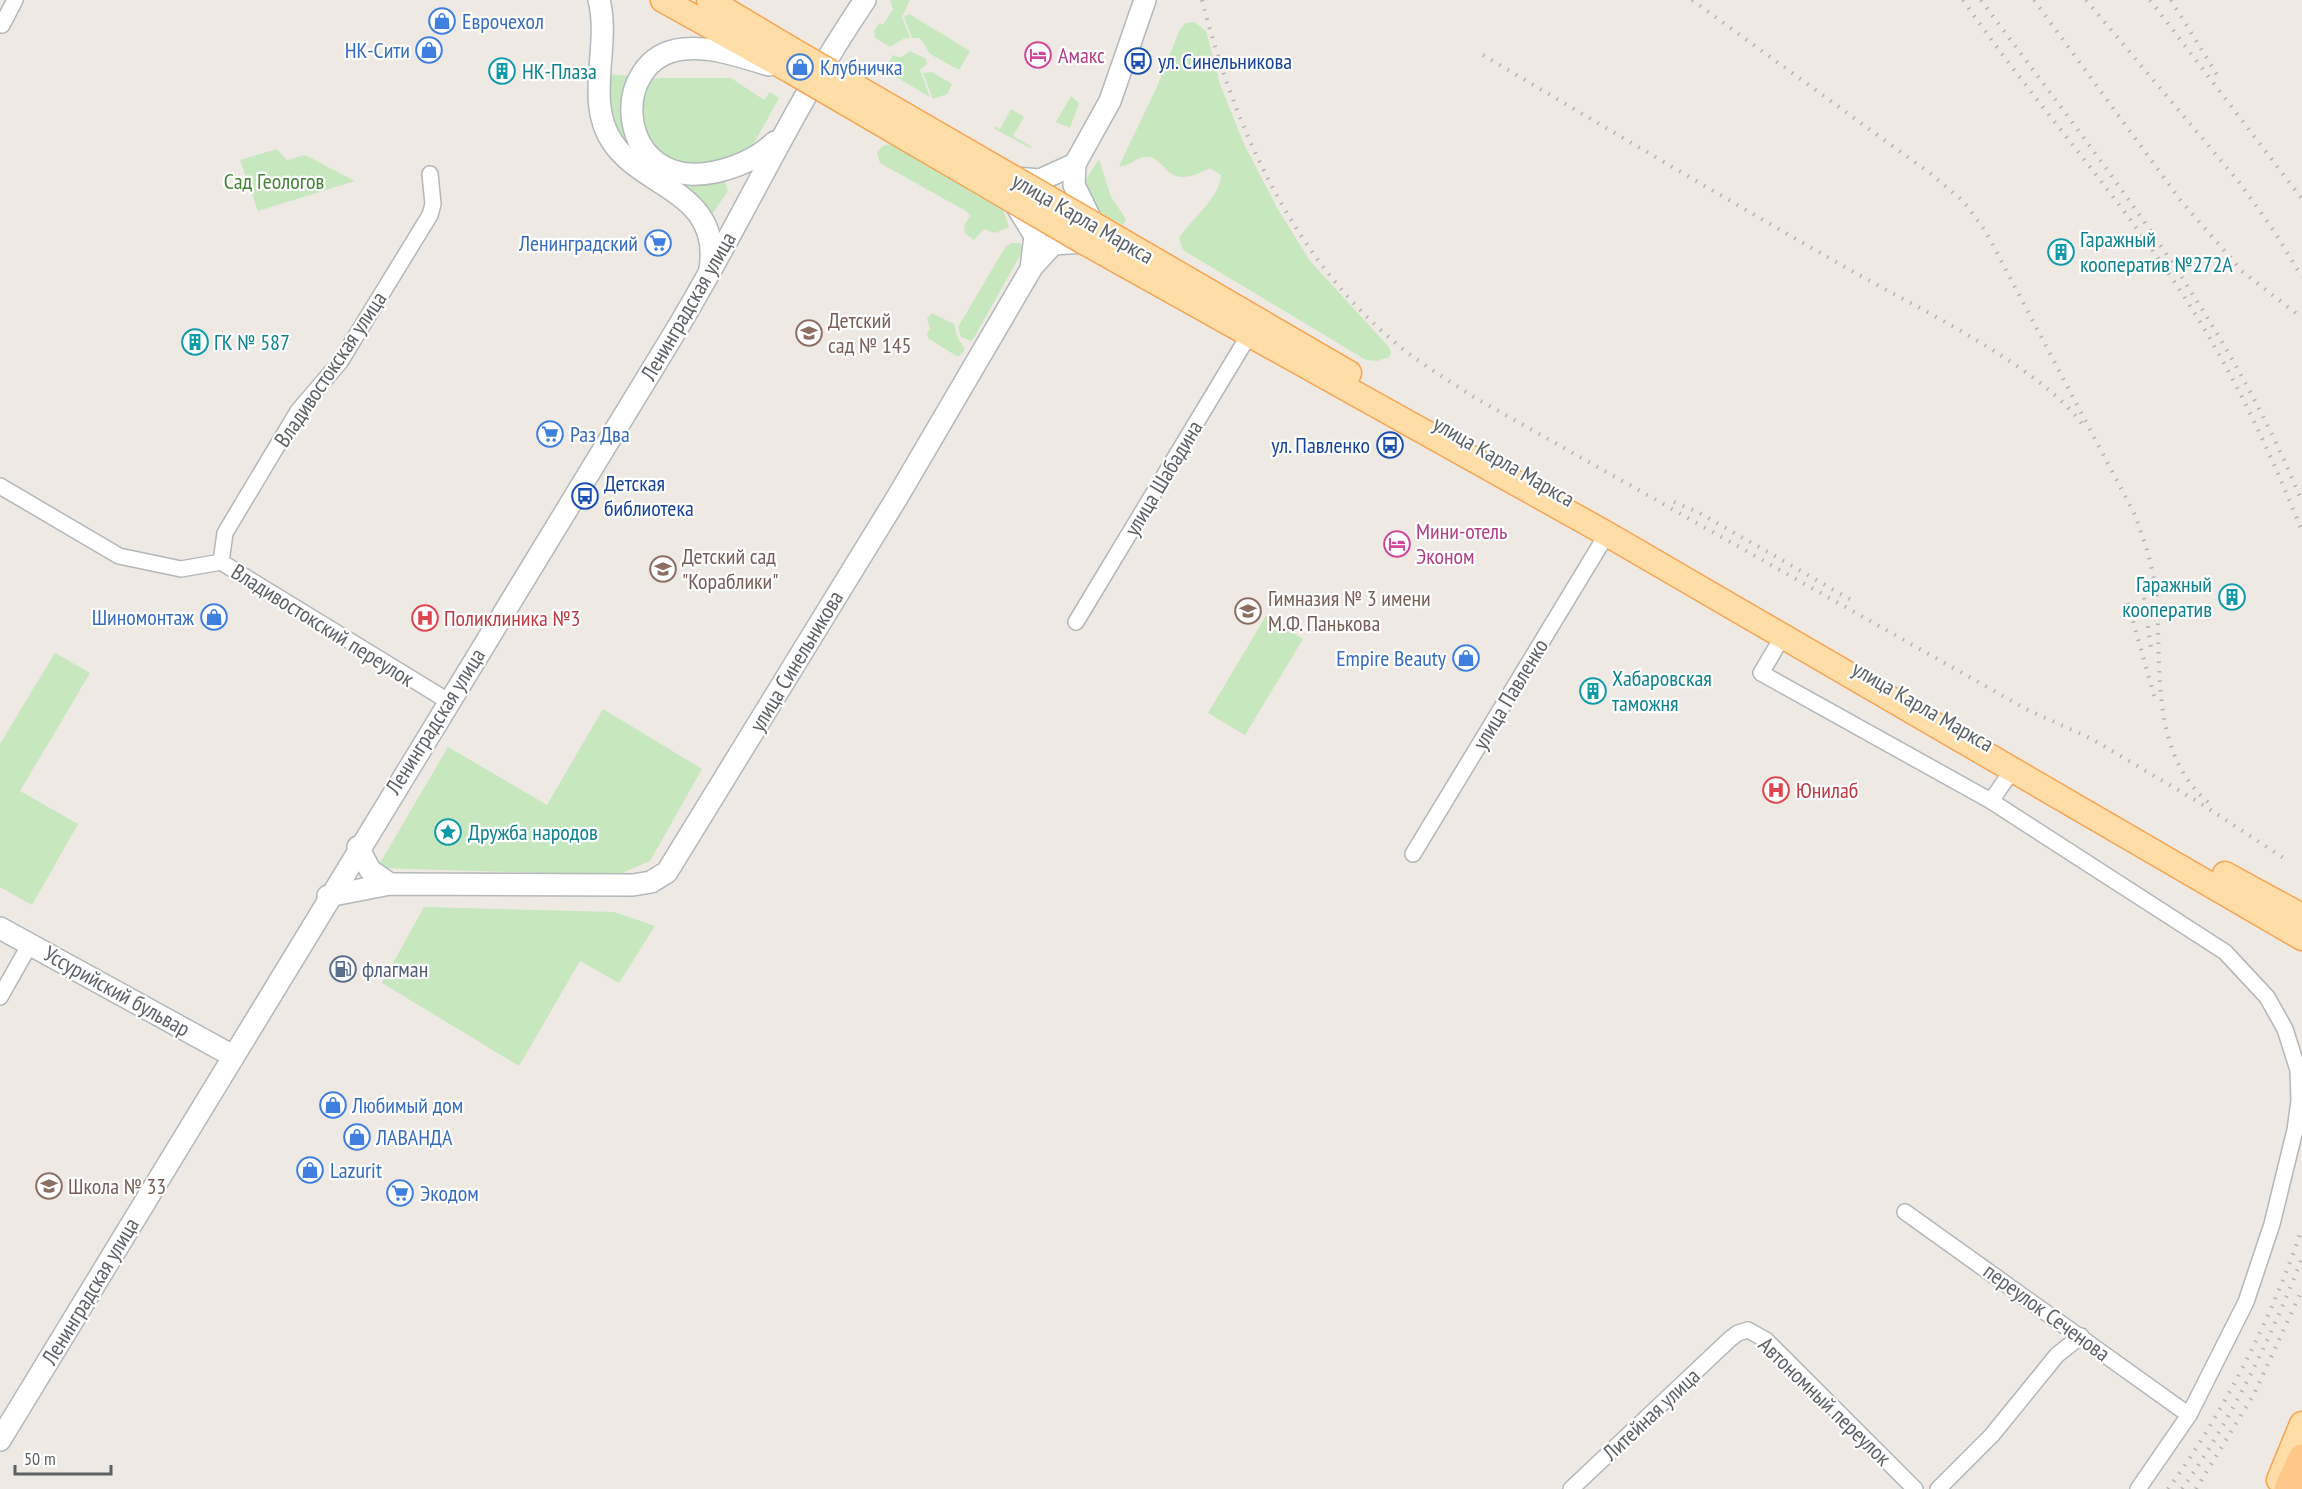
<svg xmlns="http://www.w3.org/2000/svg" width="2302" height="1489" viewBox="0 0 2302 1489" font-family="'PT Sans Narrow',sans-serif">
	<rect width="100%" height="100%" fill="#eee9e2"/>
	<g fill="#c7e7be">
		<path d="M 890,0 L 910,0 L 902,17 L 910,38 L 903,39 L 890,47 L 875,38 L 874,31 L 879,23 L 883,25 L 893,9 Z"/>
		<path d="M 909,14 L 970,51 L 959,70 L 930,54 L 920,38 L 912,38 L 904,17 Z"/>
		<path d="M 1194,22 L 1206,31 L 1220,84 L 1243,142 L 1277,208 L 1310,261 L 1388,346 L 1391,352 L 1389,357 L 1377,361 L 1366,360 L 1183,250 L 1179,238 C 1192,218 1220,198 1221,175 L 1210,168 C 1194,176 1178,184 1164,167 C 1159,162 1156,158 1149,157 C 1137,155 1129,168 1119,166 L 1156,89 L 1180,29 L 1186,23 Z"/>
		<path d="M 910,51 L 926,59 L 927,64 L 920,70 L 930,97 L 884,70 L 893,55 L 900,58 Z"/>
		<path d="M 932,72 L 952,84 L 947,94 L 933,99 L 923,73 Z"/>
		<path d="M 606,74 L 631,76 L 641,155 C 606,128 610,116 606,74 Z"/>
		<path d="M 652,78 L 731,78 L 764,100 L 770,92 L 779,98 L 748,154 L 720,165 L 669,162 C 640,129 633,121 652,78 Z"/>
		<path d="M 1071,96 L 1079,103 L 1070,128 L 1056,122 Z"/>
		<path d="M 1011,109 L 1024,117 L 1013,136 L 1032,147 L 1030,148 L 995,129 L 994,126 L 1000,129 Z"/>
		<path d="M 890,144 L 1002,206 L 1009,227 L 995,233 L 984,229 L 974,240 L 965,233 L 964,226 L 970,216 L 966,211 L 880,163 L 877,152 L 883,146 Z"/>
		<path d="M 277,149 L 287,160 L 305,155 L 355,181 L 258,211 L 240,160 Z"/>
		<path d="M 1099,159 L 1111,197 L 1126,219 L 1123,225 L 1095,210 L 1082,186 Z"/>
		<path d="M 670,178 L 725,181 L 728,191 L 710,217 Z"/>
		<path d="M 1012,243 L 1020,243 L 1023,250 L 972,341 L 961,337 L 958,327 L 1006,246 Z"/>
		<path d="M 932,313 L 954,324 L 957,336 L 965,350 L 958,357 L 928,338 L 927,333 L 930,329 L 927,319 Z"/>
		<path d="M 1266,616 L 1303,639 L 1245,735 L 1208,713 Z"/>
		<path d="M 55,653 L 90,673 L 20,791 L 78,824 L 32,905 L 0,887 L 0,744 Z"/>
		<path d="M 603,709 L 702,769 L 650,861 L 617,875 L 377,868 L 448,747 L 547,805 Z"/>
		<path d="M 424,907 L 614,912 L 655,926 L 619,983 L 580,961 L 519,1066 L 382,983 Z"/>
	</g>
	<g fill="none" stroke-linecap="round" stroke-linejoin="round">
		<g stroke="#b3b7ba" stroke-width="18">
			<g id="street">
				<path d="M 2,25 L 15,0"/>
				<path d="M 0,486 L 119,556 L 181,569 L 221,562 L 448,701"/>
				<path d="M 221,562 L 225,533 L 298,411 L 340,362 L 430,215 L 433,204 L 430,174"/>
				<path d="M 1076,622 L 1249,335"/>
				<path d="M 1783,636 L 1761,673 L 1991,801 L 2225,952 L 2267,997 L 2285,1029 L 2298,1070 L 2299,1101 L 2295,1130 L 2272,1224 L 2246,1302 L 2189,1415 L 2138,1489"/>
				<path d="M 1991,801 L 2013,769"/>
				<path d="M 1413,854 L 1607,534"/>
				<path d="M 0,997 L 30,944"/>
				<path d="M 1905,1212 L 2189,1415"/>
				<path d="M 1571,1489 L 1730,1339 L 1738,1333 L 1748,1330 L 1766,1340 L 1915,1489"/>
				<path d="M 1938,1489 L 1992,1435 L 2057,1355 L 2081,1336"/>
			</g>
		</g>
		<g stroke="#b2b8bb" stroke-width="24">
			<g id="secondary">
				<path d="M 599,0 C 611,46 584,102 613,143 C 645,189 722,192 710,269"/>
				<path d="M 769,65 C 742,57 712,46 684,49 C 606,56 615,193 715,172 C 738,167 758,158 775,142"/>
				<path d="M 1014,178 L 1040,180 L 1075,164"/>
				<path d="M 1093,224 L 1074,185 L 1075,164 L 1110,101 L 1145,0"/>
				<path d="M 1033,266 L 1053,244 L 1084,242"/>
				<path d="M 358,847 L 370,870 L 390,884"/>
				<path d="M 328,896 L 390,884 L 633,885 L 651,882 L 667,872 L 898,496 L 1031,269 L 1035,236 L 1016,205"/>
				<path d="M 0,928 L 233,1056"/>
				<path d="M 0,1440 C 223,1071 446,703 672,337 C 740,226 792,107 865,0"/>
			</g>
		</g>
		<g stroke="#f7a553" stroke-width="27">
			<g id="primary">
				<path d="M 663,0 L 791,71"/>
				<path d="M 709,0 L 801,55"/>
				<path d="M 1093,224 L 1349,373"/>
				<path d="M 1084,242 L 1607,534 L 2302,938"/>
				<path d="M 2225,874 L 2302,916"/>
				<path d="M 2279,1480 L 2302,1424"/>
			</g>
		</g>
		<g stroke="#f17100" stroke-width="30">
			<path id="highway" d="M 2288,1489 L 2302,1458"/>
		</g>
		<use href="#street" stroke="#fff" stroke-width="15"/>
		<use href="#secondary" stroke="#fff" stroke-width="21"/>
		<use href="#primary" stroke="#ffdda7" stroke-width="24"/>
		<use href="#highway" stroke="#ffc789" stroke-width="27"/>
		<g stroke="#b2b3b4" stroke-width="4" stroke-dasharray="1.5 8" stroke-linecap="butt">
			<path d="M 1202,0 C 1236,133 1297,267 1408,353 C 1428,368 1451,382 1472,396 L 2026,709 L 2092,739 L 2200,803 L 2288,861"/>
			<path d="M 1692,0 L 1931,174 L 1964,202 L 1986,232 L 2134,513 C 2145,542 2155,571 2157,602 C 2161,669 2151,754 2208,802"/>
			<path d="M 1963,0 C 2039,110 2131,208 2200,322 C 2241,389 2273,459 2302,531"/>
			<path d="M 1981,0 C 2099,160 2227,316 2302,502"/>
			<path d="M 2034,0 L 2181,201 L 2243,272 L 2302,318"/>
			<path d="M 2086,0 L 2239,182 L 2274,231 L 2302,277"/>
			<path d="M 2150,0 L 2302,199"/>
			<path d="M 2171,0 L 2219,78"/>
			<path d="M 1483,55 C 1606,128 1729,201 1852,271 C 1917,308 2040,366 2082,424"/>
			<path d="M 1674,502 L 1698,512 L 1853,601"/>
			<path d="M 2144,598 L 2151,648"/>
			<path d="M 2128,603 L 2155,699"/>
			<path d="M 2168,1489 C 2222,1416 2274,1314 2302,1228"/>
			<path d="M 2182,1489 C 2232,1419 2271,1338 2302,1258"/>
			<path d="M 2196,1489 L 2254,1394 L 2302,1290"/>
		</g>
		<g stroke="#f7a553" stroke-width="27" stroke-linecap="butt">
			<g id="primary-bridge">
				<path d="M 801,55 L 1093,224"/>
				<path d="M 791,71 L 1084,242"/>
			</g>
		</g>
		<use href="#primary-bridge" stroke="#ffdda7" stroke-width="24"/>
	</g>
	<defs>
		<g id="shop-ring" transform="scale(1.35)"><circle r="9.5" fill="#fff" stroke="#3f7fe0" stroke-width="1.5"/><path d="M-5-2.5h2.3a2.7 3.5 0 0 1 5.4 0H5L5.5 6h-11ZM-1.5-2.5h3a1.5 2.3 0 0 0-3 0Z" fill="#3f7fe0"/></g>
		<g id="hotel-ring" transform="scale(1.35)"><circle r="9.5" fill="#fff" stroke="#d1479c" stroke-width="1.5"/><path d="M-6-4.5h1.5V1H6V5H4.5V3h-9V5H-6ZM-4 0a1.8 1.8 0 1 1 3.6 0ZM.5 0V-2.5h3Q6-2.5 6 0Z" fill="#d1479c"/></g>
		<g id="bus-ring" transform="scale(1.35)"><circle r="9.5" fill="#fff" stroke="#1a4fb4" stroke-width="1.5"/><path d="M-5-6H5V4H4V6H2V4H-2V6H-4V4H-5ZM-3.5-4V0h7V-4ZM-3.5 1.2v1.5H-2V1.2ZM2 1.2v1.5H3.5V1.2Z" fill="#1a4fb4"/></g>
		<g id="building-ring" transform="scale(1.35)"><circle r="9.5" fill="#fff" stroke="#0f9aa8" stroke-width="1.5"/><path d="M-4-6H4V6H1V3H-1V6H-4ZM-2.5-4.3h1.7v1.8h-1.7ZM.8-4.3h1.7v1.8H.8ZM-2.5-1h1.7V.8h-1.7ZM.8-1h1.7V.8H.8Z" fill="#0f9aa8"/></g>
		<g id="supermarket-ring" transform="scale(1.35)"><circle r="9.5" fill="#fff" stroke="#3f7fe0" stroke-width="1.5"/><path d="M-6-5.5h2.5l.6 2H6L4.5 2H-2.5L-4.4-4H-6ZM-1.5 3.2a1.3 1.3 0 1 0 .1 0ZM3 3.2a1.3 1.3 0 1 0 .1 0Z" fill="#3f7fe0"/></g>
		<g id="school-ring" transform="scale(1.35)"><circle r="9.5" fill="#fff" stroke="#8d6e63" stroke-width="1.5"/><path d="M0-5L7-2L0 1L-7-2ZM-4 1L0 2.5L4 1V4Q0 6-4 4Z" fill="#8d6e63"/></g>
		<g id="hospital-ring" transform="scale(1.35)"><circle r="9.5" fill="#fff" stroke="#e0444e" stroke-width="1.5"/><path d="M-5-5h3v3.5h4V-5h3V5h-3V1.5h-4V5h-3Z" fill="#e0444e"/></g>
		<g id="sight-ring" transform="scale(1.35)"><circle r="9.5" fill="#fff" stroke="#0f9aa8" stroke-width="1.5"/><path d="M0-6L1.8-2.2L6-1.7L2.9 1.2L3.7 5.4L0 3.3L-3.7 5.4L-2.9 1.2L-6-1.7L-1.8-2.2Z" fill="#0f9aa8"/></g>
		<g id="fuel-ring" transform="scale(1.35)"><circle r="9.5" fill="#fff" stroke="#5c6f8a" stroke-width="1.5"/><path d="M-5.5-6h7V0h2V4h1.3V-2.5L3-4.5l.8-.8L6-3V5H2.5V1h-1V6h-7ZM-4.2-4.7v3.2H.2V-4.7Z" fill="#5c6f8a"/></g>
	</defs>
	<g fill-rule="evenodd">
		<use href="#shop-ring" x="442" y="21"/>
		<use href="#shop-ring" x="429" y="50"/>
		<use href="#hotel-ring" x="1038" y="55"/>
		<use href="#bus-ring" x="1138" y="61"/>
		<use href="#shop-ring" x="800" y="67"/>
		<use href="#building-ring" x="502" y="71"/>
		<use href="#supermarket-ring" x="658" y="243"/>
		<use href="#building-ring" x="2061" y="252"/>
		<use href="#school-ring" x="809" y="333"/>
		<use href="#building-ring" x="195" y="342"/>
		<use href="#supermarket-ring" x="550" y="434"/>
		<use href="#bus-ring" x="1390" y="445"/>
		<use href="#bus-ring" x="585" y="496"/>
		<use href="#hotel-ring" x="1397" y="544"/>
		<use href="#school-ring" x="663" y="569"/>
		<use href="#building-ring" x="2232" y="597"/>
		<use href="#school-ring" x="1248" y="611"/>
		<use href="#shop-ring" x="214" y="617"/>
		<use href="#hospital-ring" x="425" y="618"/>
		<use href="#shop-ring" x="1466" y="658"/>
		<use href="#building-ring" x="1593" y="691"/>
		<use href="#hospital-ring" x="1776" y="790"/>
		<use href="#sight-ring" x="448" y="832"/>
		<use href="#fuel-ring" x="343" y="969"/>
		<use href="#shop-ring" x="333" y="1105"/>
		<use href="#shop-ring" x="357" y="1137"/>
		<use href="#shop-ring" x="310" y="1170"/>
		<use href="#school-ring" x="49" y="1186"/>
		<use href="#supermarket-ring" x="400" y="1193"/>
	</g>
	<g text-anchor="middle" stroke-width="4.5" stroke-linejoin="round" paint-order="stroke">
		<g font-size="22" fill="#366cbe" stroke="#fff" text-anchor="start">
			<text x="462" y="29">Еврочехол</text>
			<text x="410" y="58" text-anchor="end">НК-Сити</text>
			<text x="820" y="75">Клубничка</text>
			<text x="638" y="251" text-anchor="end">Ленинградский</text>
			<text x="570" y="442">Раз Два</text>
			<text x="194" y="625" text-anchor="end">Шиномонтаж</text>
			<text x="1446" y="666" text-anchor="end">Empire Beauty</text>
			<text x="352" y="1113">Любимый дом</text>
			<text x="376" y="1145">ЛАВАНДА</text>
			<text x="330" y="1178">Lazurit</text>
			<text x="420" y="1201">Экодом</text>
		</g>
		<g font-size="22" fill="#b23c85" stroke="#fff" text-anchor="start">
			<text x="1058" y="63">Амакс</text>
			<text x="1416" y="539">Мини-отель<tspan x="1416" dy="25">Эконом</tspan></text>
		</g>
		<g font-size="22" fill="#164399" stroke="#fff" text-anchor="start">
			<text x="1158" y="69">ул. Синельникова</text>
			<text x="1370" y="453" text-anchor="end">ул. Павленко</text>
			<text x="604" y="491">Детская<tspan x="604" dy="25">библиотека</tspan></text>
		</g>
		<g font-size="22" fill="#0d838f" stroke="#fff" text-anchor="start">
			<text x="522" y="79">НК-Плаза</text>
			<text x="2080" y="247">Гаражный<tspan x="2080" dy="25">кооператив №272А</tspan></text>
			<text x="214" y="350">ГК № 587</text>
			<text x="2212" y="592" text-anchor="end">Гаражный<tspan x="2212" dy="25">кооператив</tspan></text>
			<text x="1612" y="686">Хабаровская<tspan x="1612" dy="25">таможня</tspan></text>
			<text x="468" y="840">Дружба народов</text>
		</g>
		<g font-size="22" fill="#408531" stroke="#fff">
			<text x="274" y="189">Сад Геологов</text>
		</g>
		<g font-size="22" fill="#5b6164" stroke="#fff">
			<text transform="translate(1083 218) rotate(30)" y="8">улица Карла Маркса</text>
			<text transform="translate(688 306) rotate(-60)" y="8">Ленинградская улица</text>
			<text transform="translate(330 369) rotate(-56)" y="8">Владивостокская улица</text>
			<text transform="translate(1504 461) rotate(30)" y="8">улица Карла Маркса</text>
			<text transform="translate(1163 478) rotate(-59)" y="8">улица Шабадина</text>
			<text transform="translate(323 625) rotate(32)" y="8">Владивостокский переулок</text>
			<text transform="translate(796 661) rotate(-59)" y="8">улица Синельникова</text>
			<text transform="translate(1510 694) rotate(-59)" y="8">улица Павленко</text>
			<text transform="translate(1923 706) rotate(30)" y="8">улица Карла Маркса</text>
			<text transform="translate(435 721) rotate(-58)" y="8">Ленинградская улица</text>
			<text transform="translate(117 991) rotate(29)" y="8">Уссурийский бульвар</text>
			<text transform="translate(90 1291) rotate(-59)" y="8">Ленинградская улица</text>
			<text transform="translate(2047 1312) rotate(36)" y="8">переулок Сеченова</text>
			<text transform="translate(1825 1401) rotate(44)" y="8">Автономный переулок</text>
			<text transform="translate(1651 1414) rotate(-43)" y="8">Литейная улица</text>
		</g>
		<g font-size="22" fill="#785e54" stroke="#fff" text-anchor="start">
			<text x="828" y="328">Детский<tspan x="828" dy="25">сад № 145</tspan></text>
			<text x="682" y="564">Детский сад<tspan x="682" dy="25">"Кораблики"</tspan></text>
			<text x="1268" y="606">Гимназия № 3 имени<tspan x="1268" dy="25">М.Ф. Панькова</tspan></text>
			<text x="68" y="1194">Школа № 33</text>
		</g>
		<g font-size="22" fill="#be3a42" stroke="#fff" text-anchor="start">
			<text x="444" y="626">Поликлиника №3</text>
			<text x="1796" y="798">Юнилаб</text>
		</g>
		<g font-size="22" fill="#4e5e75" stroke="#fff" text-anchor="start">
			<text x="362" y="977">флагман</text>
		</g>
	</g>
	<path d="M15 1465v9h96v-9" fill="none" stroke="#5b6164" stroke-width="3"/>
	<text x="24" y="1465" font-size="18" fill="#5b6164" stroke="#ffffff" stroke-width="4.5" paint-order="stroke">50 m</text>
</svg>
